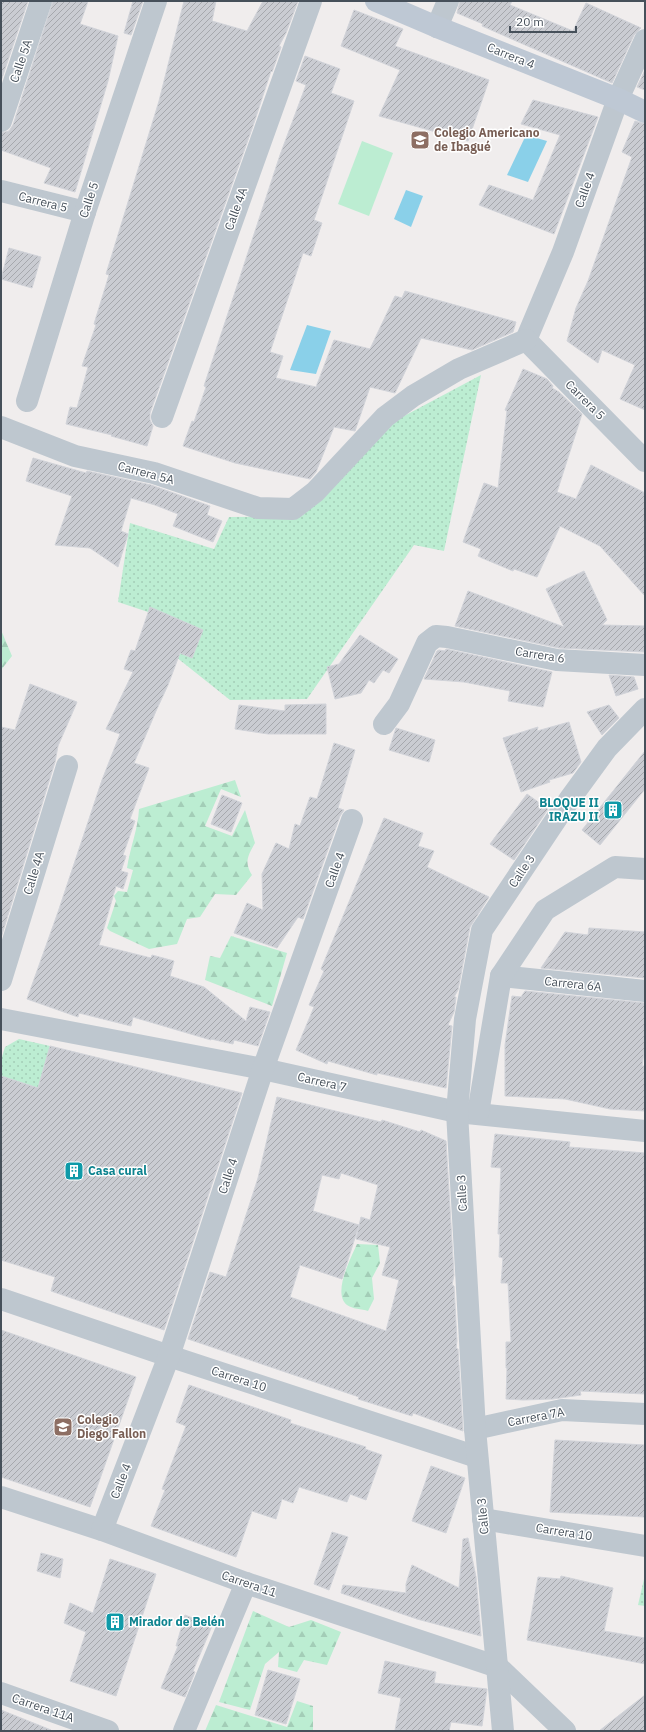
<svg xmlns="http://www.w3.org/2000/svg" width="646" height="1732" viewBox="0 0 646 1732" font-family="'IBM Plex Sans',sans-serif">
	<defs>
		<pattern id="grass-dots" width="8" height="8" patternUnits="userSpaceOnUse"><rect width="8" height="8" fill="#bcedd2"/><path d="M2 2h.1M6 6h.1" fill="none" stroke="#a3cdb7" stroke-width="1.8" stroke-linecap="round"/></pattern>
		<pattern id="forest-firs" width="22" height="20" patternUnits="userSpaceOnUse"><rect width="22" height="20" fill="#bcedd2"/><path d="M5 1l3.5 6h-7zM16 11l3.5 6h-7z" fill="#a3cdb7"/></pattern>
		<pattern id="building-hatch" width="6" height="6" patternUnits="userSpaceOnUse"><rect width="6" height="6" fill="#caccd2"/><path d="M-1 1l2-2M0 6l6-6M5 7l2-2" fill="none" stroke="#a6a8ad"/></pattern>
	</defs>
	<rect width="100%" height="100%" fill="#f0eded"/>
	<g fill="url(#grass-dots)">
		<path d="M 481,375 L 444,551 L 414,545 L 307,699 L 230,700 L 176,657 L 202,630 L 118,602 L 130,523 L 214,549 L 229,517 L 302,516 L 389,424 Z"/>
		<path d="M 19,1039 L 50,1046 L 38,1088 L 1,1076 L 1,1060 L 5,1047 Z"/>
		<path d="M 644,1579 L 645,1580 L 645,1606 L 638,1605 Z"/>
	</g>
	<g fill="url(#forest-firs)">
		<path d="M 1,630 L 12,656 L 1,670 Z"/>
		<path d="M 235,780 L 241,797 L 221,789 L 205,826 L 232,836 L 245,810 L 255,843 C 248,856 244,861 252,875 L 236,895 L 215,894 L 200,917 L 187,919 L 177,944 L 149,949 L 110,931 L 107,928 L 116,901 L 114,896 L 118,891 L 127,892 L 133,870 L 127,868 C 130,848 138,829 139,809 Z"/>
		<path d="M 231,936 L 287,953 L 272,1006 L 205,980 L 210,956 L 220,958 Z"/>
		<path d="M 357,1244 L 378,1245 L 380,1263 L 372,1278 L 374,1299 L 368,1311 C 362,1309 352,1309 347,1305 C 332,1293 351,1258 357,1244 Z"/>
		<path d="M 253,1611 L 289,1627 L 311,1620 L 341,1632 L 327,1665 L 304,1660 L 297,1672 L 278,1667 L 279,1652 L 265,1664 L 250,1710 L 219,1702 Z"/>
		<path d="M 297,1701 L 313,1706 L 313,1731 L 205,1731 L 216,1705 L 287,1727 Z"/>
	</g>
	<path fill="#bcedd2" d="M 362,141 L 393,153 L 369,216 L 338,204 Z"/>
	<g fill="#8ad0e9">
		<path d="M 526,135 L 547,141 L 528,182 L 507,175 Z"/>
		<path d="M 406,190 L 423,196 L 411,227 L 394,219 Z"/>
		<path d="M 307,325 L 331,331 L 316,374 L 290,370 Z"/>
	</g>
	<g fill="url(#building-hatch)" stroke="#d1d3d9" fill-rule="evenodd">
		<path d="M 1,1 L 28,1 L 1,81 Z"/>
		<path d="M 53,1 L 88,1 L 80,24 L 118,36 L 108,81 L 75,192 L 44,183 L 51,168 L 1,150 L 1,133 L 9,131 L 13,125 Z"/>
		<path d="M 133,1 L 143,1 L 131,35 L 124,33 Z"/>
		<path d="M 184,1 L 216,1 L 212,21 L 247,31 L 263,1 L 298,1 L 286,33 L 279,46 L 281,47 L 272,72 L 271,71 L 253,126 L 150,413 L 150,420 L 153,426 L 147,446 L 111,436 L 112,435 L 66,424 L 70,407 L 77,408 L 88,367 L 82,366 L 96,325 L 94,324 L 109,275 L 106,274 L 159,101 Z"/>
		<path d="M 460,1 L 512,1 L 510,5 L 573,31 L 586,3 L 641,28 L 634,35 L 612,83 L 482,26 L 483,24 L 457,13 Z"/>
		<path d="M 354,10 L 403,29 L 395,46 L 489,80 L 468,141 L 379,116 L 400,70 L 341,46 Z"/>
		<path d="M 305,56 L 340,69 L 331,93 L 354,101 L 314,220 L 322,223 L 311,256 L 303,253 L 270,352 L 283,356 L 276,378 L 316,387 L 334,340 L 370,349 L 395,296 L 402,298 L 405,291 L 516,322 L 513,332 L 472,350 L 421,338 L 395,393 L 370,387 L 355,431 L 334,427 L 316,472 L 310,479 L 235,463 L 183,446 L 192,421 L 194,422 L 206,387 L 204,386 L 236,289 L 280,155 L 306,85 L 296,81 Z"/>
		<path d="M 645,70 L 645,90 L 637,87 Z"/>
		<path d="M 533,100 L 598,117 L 554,234 L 479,205 L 489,185 L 533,200 L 560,135 L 521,124 Z"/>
		<path d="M 635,121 L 645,124 L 645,410 L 620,399 L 635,365 L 602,350 L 598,363 L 567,341 L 576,308 L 588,281 L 632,157 L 622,152 Z"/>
		<path d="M 9,248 L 41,257 L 32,288 L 1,279 Z"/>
		<path d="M 523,369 L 547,379 L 553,386 L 552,388 L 559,392 L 582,414 L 557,492 L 576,499 L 591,465 L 645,493 L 645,596 L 600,546 L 560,526 L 537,577 L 514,569 L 513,571 L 482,558 L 478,556 L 481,549 L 463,542 L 484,483 L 498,488 L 507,411 L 505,410 Z"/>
		<path d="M 33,458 L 86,473 L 87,471 L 151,485 L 210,506 L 207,515 L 222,521 L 213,542 L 173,526 L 178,514 L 155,505 L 131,498 L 121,531 L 128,534 L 118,567 L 90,548 L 55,545 L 72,496 L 26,481 Z"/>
		<path d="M 584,571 L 607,620 L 602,625 L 645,626 L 645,652 L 559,648 L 455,626 L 468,591 L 564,627 L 546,589 Z"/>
		<path d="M 150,607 L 203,630 L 192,658 L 180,653 L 168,685 L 156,711 L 134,763 L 149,768 L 130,819 L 135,821 L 123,855 L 126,856 L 121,871 L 128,873 L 123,889 L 116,886 L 99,945 L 151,958 L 152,955 L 174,961 L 170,976 L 204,987 L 246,1021 L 250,1007 L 270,1012 L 258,1046 L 234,1040 L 233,1044 L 211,1039 L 211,1040 L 133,1017 L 131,1026 L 79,1013 L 78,1017 L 27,999 L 58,912 L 102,780 L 120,734 L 106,729 L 133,672 L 124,669 L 131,650 L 135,651 Z"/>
		<path d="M 360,635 L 398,659 L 389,673 L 383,670 L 374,683 L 369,680 L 361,693 L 335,699 L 327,667 L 339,664 Z"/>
		<path d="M 446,649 L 552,672 L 543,707 L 508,701 L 510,691 L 464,682 L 424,679 L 437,651 L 439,650 L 445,651 Z"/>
		<path d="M 609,675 L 634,677 L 638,689 L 616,696 Z"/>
		<path d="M 30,684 L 77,702 L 58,746 L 55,762 L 1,938 L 1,727 L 15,730 Z"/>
		<path d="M 326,704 L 326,734 L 268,734 L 235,729 L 239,705 L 285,711 L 285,705 Z"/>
		<path d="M 609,705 L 619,718 L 602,735 L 587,712 Z"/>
		<path d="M 569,722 L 581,762 L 573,773 L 549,780 L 550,782 L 521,792 L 503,738 L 538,727 L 537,731 Z"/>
		<path d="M 396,728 L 435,740 L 429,762 L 389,750 Z"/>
		<path d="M 334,743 L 355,750 L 338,808 L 344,810 L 340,816 L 303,919 L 298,917 L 277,948 L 234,933 L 247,903 L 263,910 L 262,874 L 276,843 L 289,849 L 295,824 L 300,826 L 310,797 L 317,799 Z"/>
		<path d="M 645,751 L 645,789 L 600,845 L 582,830 Z"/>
		<path d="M 527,794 L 548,809 L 514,860 L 490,844 Z"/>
		<path d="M 222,795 L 242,803 L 231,832 L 211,824 Z"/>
		<path d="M 384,818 L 423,833 L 418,846 L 434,851 L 427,867 L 489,897 L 470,927 L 458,990 L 454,997 L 456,997 L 454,1012 L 448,1025 L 452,1026 L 446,1088 L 377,1073 L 377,1075 L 328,1061 L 327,1064 L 296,1050 L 314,1007 L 309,1005 L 324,971 L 321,969 Z"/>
		<path d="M 589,928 L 645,932 L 645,978 L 541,968 L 565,932 L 588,935 Z"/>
		<path d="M 525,991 L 645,1003 L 645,1047 L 642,1066 L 645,1066 L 645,1111 L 610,1109 L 565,1099 L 505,1096 L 505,1045 L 512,996 L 521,997 Z"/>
		<path d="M 50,1046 L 242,1093 L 164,1330 L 51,1291 L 55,1277 L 1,1260 L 1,1076 L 38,1088 Z"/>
		<path d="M 277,1097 L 381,1122 L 382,1120 L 420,1132 L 421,1130 L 446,1141 L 454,1275 L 452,1285 L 454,1286 L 457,1341 L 456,1348 L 458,1349 L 463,1431 L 413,1413 L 412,1416 L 358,1399 L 359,1397 L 188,1339 L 210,1272 L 226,1277 L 258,1178 ZM 341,1173 L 378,1185 L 370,1220 L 361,1217 L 356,1239 L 390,1247 L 382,1275 L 399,1280 L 386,1331 L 290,1297 L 300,1265 L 342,1279 L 359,1225 L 313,1211 L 322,1175 L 339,1179 Z"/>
		<path d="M 495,1134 L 570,1142 L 569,1147 L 645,1153 L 645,1394 L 580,1391 L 581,1395 L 553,1399 L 523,1400 L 506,1399 L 507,1368 L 506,1368 L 506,1342 L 511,1342 L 508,1283 L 501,1283 L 503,1258 L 499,1257 L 500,1234 L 498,1234 L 501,1168 L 491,1167 Z"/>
		<path d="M 1,1330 L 136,1377 L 90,1507 L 1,1477 Z"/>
		<path d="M 189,1385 L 291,1420 L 290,1423 L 366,1447 L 365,1449 L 382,1455 L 366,1500 L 350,1494 L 347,1502 L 299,1487 L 293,1503 L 282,1499 L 276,1519 L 252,1511 L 236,1557 L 151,1526 L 165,1490 L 162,1489 L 186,1426 L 176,1422 Z"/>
		<path d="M 555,1440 L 645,1445 L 645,1517 L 550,1512 Z"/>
		<path d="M 431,1466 L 465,1478 L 446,1533 L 412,1521 Z"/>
		<path d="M 332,1532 L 348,1537 L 329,1590 L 314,1584 Z"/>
		<path d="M 468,1538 L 476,1577 L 481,1636 L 417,1619 L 341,1593 L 343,1585 L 406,1593 L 406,1584 L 412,1565 L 459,1588 L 463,1539 Z"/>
		<path d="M 41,1553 L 63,1559 L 60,1578 L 37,1571 Z"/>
		<path d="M 110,1559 L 156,1574 L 116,1696 L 70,1681 L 86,1632 L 64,1623 L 70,1603 L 93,1613 Z"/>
		<path d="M 561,1576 L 613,1588 L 604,1631 L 645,1638 L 645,1664 L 527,1640 L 538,1577 L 560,1579 Z"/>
		<path d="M 185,1615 L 212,1626 L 193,1671 L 195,1672 L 185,1697 L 161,1688 L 178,1646 L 176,1646 Z"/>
		<path d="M 385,1661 L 436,1672 L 434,1683 L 487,1689 L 482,1726 L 451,1722 L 449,1731 L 395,1730 L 401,1698 L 378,1693 Z"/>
		<path d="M 268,1670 L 300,1679 L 286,1724 L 255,1715 Z"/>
		<path d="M 645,1695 L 645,1731 L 599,1731 Z"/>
		<path d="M 1,1710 L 51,1730 L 51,1731 L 1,1731 Z"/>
	</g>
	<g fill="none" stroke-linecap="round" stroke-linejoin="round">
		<g stroke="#bec7cf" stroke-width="22">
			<path d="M 437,27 L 448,1"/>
			<path d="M 1,121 L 41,1"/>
			<path d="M 1,191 L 85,212"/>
			<path d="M 526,340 L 563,252 L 618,99 L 645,40"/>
			<path d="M 526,340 L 645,461"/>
			<path d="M 27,401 L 85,212 L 156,1"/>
			<path d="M 162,417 L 311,1"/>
			<path d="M 1,427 L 75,456 L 154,473 L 258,508 L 293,509 L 315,492 L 385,417 L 413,396 L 459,369 L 526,340"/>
			<path d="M 384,724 L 399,704 L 427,643 L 436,636 L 447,637 L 557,660 L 645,665"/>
			<path d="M 501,976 L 645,991"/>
			<path d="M 1,980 L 67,766"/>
			<path d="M 1,1019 L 263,1069 L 457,1112 L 645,1131"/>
			<path d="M 478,1113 L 501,976 L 545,910 L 615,867 L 645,869"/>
			<path d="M 1,1299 L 169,1356 L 477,1457"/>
			<path d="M 475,1429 L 562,1410 L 645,1414"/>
			<path d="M 1,1497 L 102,1530 L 246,1583 L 498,1667 L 565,1731"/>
			<path d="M 483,1519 L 645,1546"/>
			<path d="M 102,1530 L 169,1356 L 263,1069 L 352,820"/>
			<path d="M 1,1693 L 108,1731"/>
			<path d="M 184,1731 L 246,1583"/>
			<path d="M 503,1731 L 475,1429 L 457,1112 L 465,1019 L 482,930 L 569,800 L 607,748 L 645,709"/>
		</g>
		<path stroke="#bec8d4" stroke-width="22" d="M 376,1 L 437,27 L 618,99 L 645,112"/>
	</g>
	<defs>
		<g id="school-square" transform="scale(1)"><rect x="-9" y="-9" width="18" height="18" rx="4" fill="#8d6e63" stroke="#fff"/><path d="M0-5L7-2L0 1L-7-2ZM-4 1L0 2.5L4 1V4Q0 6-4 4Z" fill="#fff"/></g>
		<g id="building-square" transform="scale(1)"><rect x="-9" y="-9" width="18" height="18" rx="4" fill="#0f9aa8" stroke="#fff"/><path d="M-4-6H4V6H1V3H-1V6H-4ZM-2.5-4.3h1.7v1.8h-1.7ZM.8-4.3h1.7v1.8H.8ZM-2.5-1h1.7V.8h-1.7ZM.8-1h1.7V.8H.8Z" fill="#fff"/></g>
	</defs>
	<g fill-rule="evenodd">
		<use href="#school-square" x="420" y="140"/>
		<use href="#building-square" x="613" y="810"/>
		<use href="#building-square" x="74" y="1171"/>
		<use href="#school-square" x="63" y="1427"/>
		<use href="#building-square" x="115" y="1622"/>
	</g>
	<g text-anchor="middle" stroke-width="3" stroke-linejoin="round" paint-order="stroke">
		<g font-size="12" fill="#46505a" stroke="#fff">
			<text transform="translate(511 56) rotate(22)" y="4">Carrera 4</text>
			<text transform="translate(21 61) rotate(-71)" y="4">Calle 5A</text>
			<text transform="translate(585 190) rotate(-70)" y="4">Calle 4</text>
			<text transform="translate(89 200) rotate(-72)" y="4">Calle 5</text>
			<text transform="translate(43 202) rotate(14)" y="4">Carrera 5</text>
			<text transform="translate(236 209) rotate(-70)" y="4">Calle 4A</text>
			<text transform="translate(585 400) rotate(45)" y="4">Carrera 5</text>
			<text transform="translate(146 473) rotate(15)" y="4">Carrera 5A</text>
			<text transform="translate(540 655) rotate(9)" y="4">Carrera 6</text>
			<text transform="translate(335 870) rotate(-70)" y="4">Calle 4</text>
			<text transform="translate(522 871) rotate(-56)" y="4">Calle 3</text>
			<text transform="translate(34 873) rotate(-73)" y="4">Calle 4A</text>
			<text transform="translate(573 984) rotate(6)" y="4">Carrera 6A</text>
			<text transform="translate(322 1082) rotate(13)" y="4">Carrera 7</text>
			<text transform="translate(228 1176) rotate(-72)" y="4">Calle 4</text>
			<text transform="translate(462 1193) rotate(-93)" y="4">Calle 3</text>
			<text transform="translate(239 1379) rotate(18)" y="4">Carrera 10</text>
			<text transform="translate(536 1417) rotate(-11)" y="4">Carrera 7A</text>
			<text transform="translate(121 1481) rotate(-69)" y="4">Calle 4</text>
			<text transform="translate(483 1516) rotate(-95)" y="4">Calle 3</text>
			<text transform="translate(564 1532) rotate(9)" y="4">Carrera 10</text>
			<text transform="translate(249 1584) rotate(19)" y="4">Carrera 11</text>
			<text transform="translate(43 1708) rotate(19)" y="4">Carrera 11A</text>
		</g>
		<g font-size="12" font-weight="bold" fill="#785e54" stroke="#fff" text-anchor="start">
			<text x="434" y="137">Colegio Americano<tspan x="434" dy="14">de Ibagué</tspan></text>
			<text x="77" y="1424">Colegio<tspan x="77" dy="14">Diego Fallon</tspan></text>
		</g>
		<g font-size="12" font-weight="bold" fill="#0d838f" stroke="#fff" text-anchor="start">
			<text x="599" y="807" text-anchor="end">BLOQUE II<tspan x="599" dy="14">IRAZU II</tspan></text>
			<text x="88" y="1175">Casa cural</text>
			<text x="129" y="1626">Mirador de Belén</text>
		</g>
	</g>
	<rect width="646" height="1732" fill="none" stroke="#46505a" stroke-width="4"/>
	<path d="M510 26v6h66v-6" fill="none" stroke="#46505a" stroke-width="2"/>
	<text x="516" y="26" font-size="12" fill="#46505a" stroke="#ffffff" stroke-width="3" paint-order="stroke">20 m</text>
</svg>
